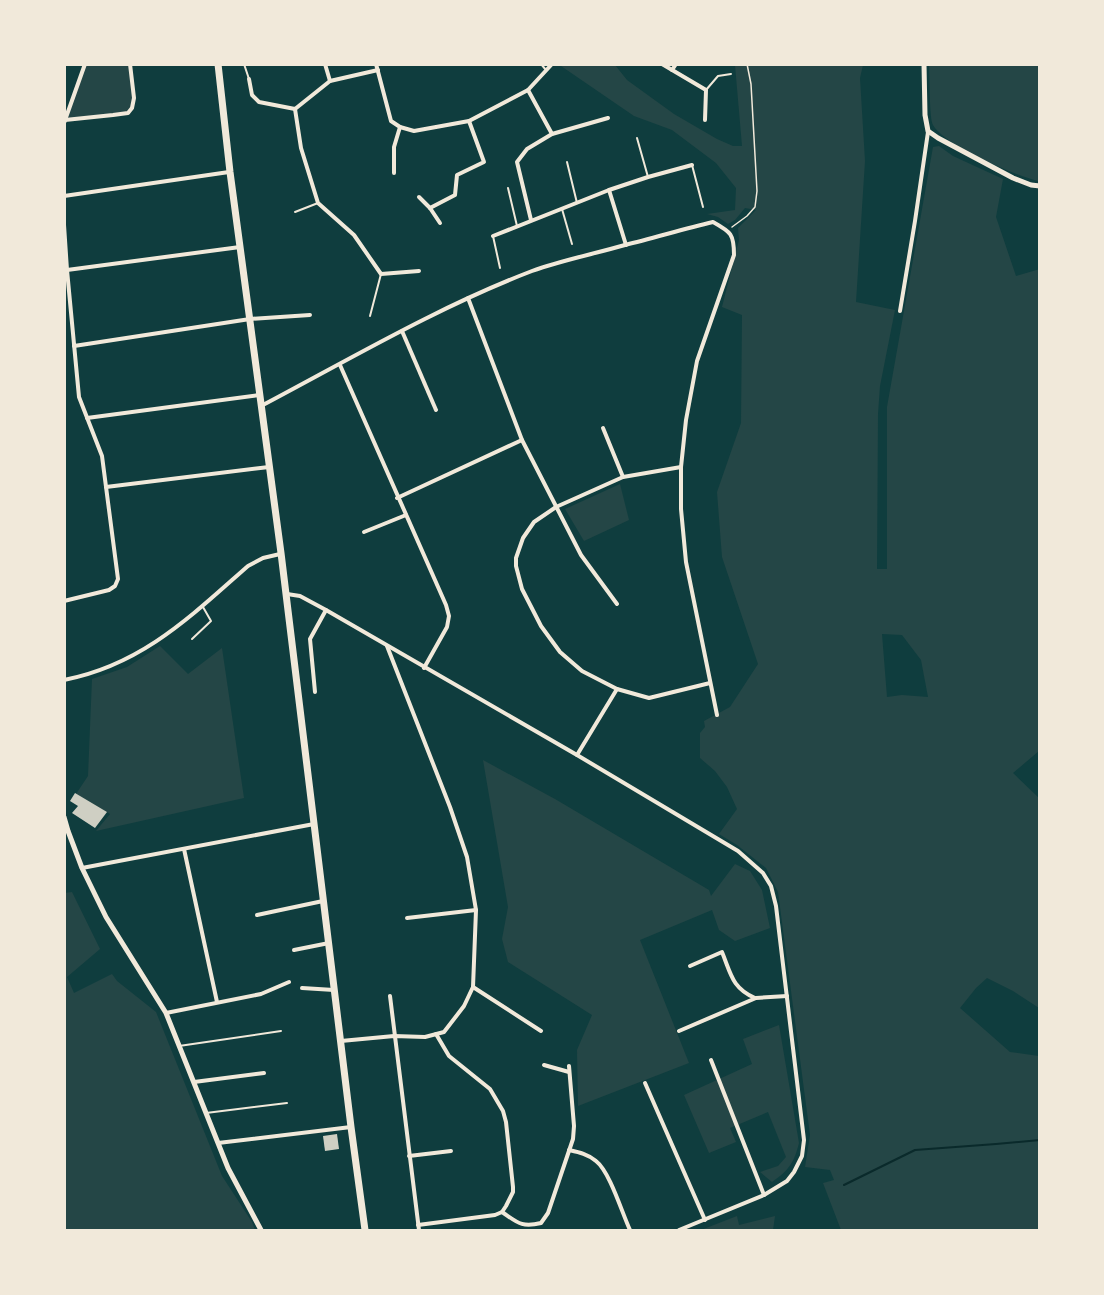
<svg xmlns="http://www.w3.org/2000/svg" width="1104" height="1295" viewBox="0 0 1104 1295" font-family="'PT Serif',serif">
	<rect width="100%" height="100%" fill="#0f3d3e"/>
	<g fill="#244646" fill-rule="evenodd">
		<path d="M 562,64 L 615,65 L 627,80 L 674,114 L 717,139 L 733,146 L 742,146 L 735,65 L 863,65 L 860,78 L 865,161 L 856,302 L 895,310 L 880,386 L 878,414 L 877,569 L 887,569 L 887,407 L 933,147 L 939,146 L 953,156 L 1003,179 L 996,217 L 1016,276 L 1040,269 L 1039,751 L 1013,773 L 1039,798 L 1039,1008 L 1013,991 L 987,978 L 976,988 L 960,1008 L 1010,1052 L 1039,1056 L 1039,1230 L 841,1230 L 823,1183 L 834,1180 L 830,1170 L 805,1167 L 810,1135 L 778,892 L 766,868 L 737,845 L 719,834 L 737,809 L 727,787 L 715,771 L 700,758 L 700,733 L 705,727 L 704,721 L 730,707 L 758,664 L 722,557 L 717,492 L 741,423 L 742,315 L 722,307 L 739,240 L 738,228 L 756,210 L 745,208 L 735,220 L 728,224 L 718,217 L 707,214 L 735,210 L 736,188 L 716,163 L 672,130 L 634,116 L 561,66 ZM 882,634 L 902,635 L 921,660 L 928,697 L 902,695 L 887,697 Z"/>
		<path d="M 85,65 L 130,65 C 132,79 139,100 128,113 L 65,120 Z"/>
		<path d="M 929,65 L 1039,65 L 1039,181 C 1016,176 945,146 933,125 C 929,118 930,76 929,65 Z"/>
		<path d="M 620,484 L 629,520 L 584,541 L 565,509 Z"/>
		<path d="M 160,646 L 188,674 L 222,648 L 244,798 L 96,831 L 110,814 L 76,794 L 88,776 L 92,679 L 127,667 Z"/>
		<path d="M 483,760 L 555,799 L 709,890 L 711,896 L 735,864 L 750,871 L 762,890 L 770,928 L 735,941 L 719,930 L 712,910 L 640,940 L 689,1063 L 578,1106 L 577,1050 L 592,1015 L 508,962 L 502,939 L 508,907 Z"/>
		<path d="M 72,892 L 100,949 L 67,977 L 74,993 L 112,974 L 117,981 L 156,1012 L 222,1176 L 252,1222 L 255,1230 L 65,1230 L 64,893 Z"/>
		<path d="M 779,1025 L 799,1143 C 794,1163 789,1170 772,1182 L 760,1172 L 778,1166 L 786,1157 L 768,1112 L 730,1128 L 736,1142 L 709,1153 L 684,1095 L 752,1064 L 743,1039 Z"/>
		<path d="M 737,1216 L 739,1225 L 775,1216 L 773,1230 L 701,1230 Z"/>
	</g>
	<g fill="none" stroke-linecap="round" stroke-linejoin="round">
		<path stroke="#0a2a2b" stroke-width="2" d="M 844,1185 L 915,1150 L 996,1144 L 1040,1140"/>
	</g>
	<g fill="#cfcfc3">
		<path d="M 75,793 L 107,812 L 95,828 L 72,813 L 78,806 L 70,801 Z"/>
		<path d="M 337,1134 L 339,1149 L 325,1151 L 323,1136 Z"/>
	</g>
	<g fill="none" stroke-linecap="round" stroke-linejoin="round">
		<path stroke="#f1e9da" stroke-width="1.5" d="M 732,227 L 747,216 L 755,207 L 757,191 L 751,84 L 747,64"/>
		<g stroke="#f1e9da" stroke-width="2">
			<path d="M 244,64 L 249,79"/>
			<path d="M 541,64 L 546,70"/>
			<path d="M 706,90 L 718,76 L 731,74"/>
			<path d="M 637,138 L 648,177"/>
			<path d="M 567,162 L 577,203"/>
			<path d="M 692,165 L 703,207"/>
			<path d="M 508,188 L 517,226"/>
			<path d="M 562,209 L 572,244"/>
			<path d="M 295,212 L 318,203"/>
			<path d="M 493,236 L 500,268"/>
			<path d="M 370,316 L 381,274"/>
			<path d="M 192,639 L 211,621 L 203,607"/>
			<path d="M 179,1046 L 281,1031"/>
			<path d="M 206,1113 L 287,1103"/>
		</g>
		<g stroke="#f1e9da" stroke-width="4">
			<path d="M 325,64 L 330,81"/>
			<path d="M 376,64 L 391,121 L 400,127 L 394,147 L 394,173"/>
			<path d="M 662,64 L 706,90 L 705,120"/>
			<path d="M 672,70 L 676,64"/>
			<path d="M 249,79 L 252,95 L 259,102 L 295,109 L 330,81 L 378,70"/>
			<path d="M 528,90 L 552,134"/>
			<path d="M 295,109 L 301,148 L 318,203 L 354,235 L 381,274 L 419,271"/>
			<path d="M 65,120 L 113,115 L 128,113 L 132,108 L 134,98 L 130,64"/>
			<path d="M 64,123 L 85,64"/>
			<path d="M 400,127 L 414,131 L 469,121 L 528,90 L 552,64"/>
			<path d="M 609,190 L 626,245"/>
			<path d="M 64,196 L 229,172"/>
			<path d="M 419,197 L 430,208 L 440,223"/>
			<path d="M 430,208 L 455,195 L 457,175 L 484,162 L 469,121"/>
			<path d="M 531,220 L 517,162 L 527,149 L 552,134 L 608,118"/>
			<path d="M 64,225 L 67,270 L 79,397 L 102,456 L 118,579 L 115,586 L 109,590 L 64,601"/>
			<path d="M 493,236 L 609,190 L 648,177 L 692,165"/>
			<path d="M 67,270 L 240,247"/>
			<path d="M 468,298 L 522,440 L 581,555 L 617,604"/>
			<path d="M 900,311 L 915,221 L 928,132"/>
			<path d="M 402,331 L 436,410"/>
			<path d="M 74,346 L 250,319 L 310,315"/>
			<path d="M 340,365 L 446,605 L 449,616 L 447,627 L 424,668"/>
			<path d="M 261,406 C 350,359 438,307 532,271 C 562,260 594,254 625,245 C 654,238 683,229 713,222 C 731,232 734,234 734,255 L 697,361 L 686,420 L 681,467 L 681,509 L 686,562 L 717,715"/>
			<path d="M 87,418 L 259,395"/>
			<path d="M 603,428 L 623,477"/>
			<path d="M 681,467 L 623,477 L 556,507 L 534,522 L 523,538 L 516,558 L 516,566 L 522,589 L 541,626 L 560,652 L 582,671 L 617,689 L 649,698 L 710,683"/>
			<path d="M 106,487 L 269,467"/>
			<path d="M 397,498 L 522,440"/>
			<path d="M 364,532 L 406,515"/>
			<path d="M 287,594 L 300,596 L 326,610 L 577,755 L 738,851 L 763,873 L 771,886 L 776,906 L 804,1140 L 802,1156 L 794,1172 L 787,1181 L 764,1195 L 679,1230"/>
			<path d="M 64,680 C 142,665 191,616 248,566 L 263,558 L 280,554"/>
			<path d="M 315,692 L 310,639 L 326,610"/>
			<path d="M 577,755 L 617,689"/>
			<path d="M 184,849 L 217,1002"/>
			<path d="M 82,868 L 314,824"/>
			<path d="M 257,915 L 323,901"/>
			<path d="M 407,918 L 476,910"/>
			<path d="M 294,950 L 329,943"/>
			<path d="M 690,966 L 722,952 C 731,974 732,988 755,998"/>
			<path d="M 473,987 L 541,1031"/>
			<path d="M 302,988 L 334,990"/>
			<path d="M 390,996 L 419,1230"/>
			<path d="M 166,1013 L 261,994 L 289,982"/>
			<path d="M 679,1031 L 756,998 L 787,996"/>
			<path d="M 341,1041 L 394,1036 L 425,1037 L 444,1032 L 464,1006 L 473,987 L 476,910 L 467,857 L 450,807 L 387,646"/>
			<path d="M 711,1060 L 764,1195"/>
			<path d="M 544,1065 L 569,1072"/>
			<path d="M 194,1082 L 264,1073"/>
			<path d="M 645,1083 L 705,1220"/>
			<path d="M 218,1143 L 351,1127"/>
			<path d="M 569,1150 C 578,1152 588,1154 596,1161 C 610,1172 622,1213 630,1230"/>
			<path d="M 409,1156 L 451,1151"/>
			<path d="M 502,1212 C 517,1222 521,1228 541,1223 L 548,1213 L 573,1139 L 574,1126 L 569,1066"/>
			<path d="M 418,1225 L 495,1215 L 502,1212 L 506,1206 L 513,1192 L 513,1187 L 506,1122 L 503,1111 L 490,1089 L 449,1056 L 436,1034"/>
		</g>
		<g stroke="#f1e9da" stroke-width="5">
			<path d="M 924,64 L 925,115 L 928,131 L 938,138 L 1013,178 L 1031,185 L 1040,186"/>
			<path d="M 64,817 L 68,831 L 82,868 L 106,917 L 166,1013 L 228,1168 L 261,1230"/>
		</g>
		<path stroke="#f1e9da" stroke-width="7" d="M 218,64 L 230,172 L 281,553 L 351,1127 L 365,1230"/>
	</g>
	<rect width="1104" height="1295" fill="none" stroke="#f1e9da" stroke-width="132"/>
</svg>
